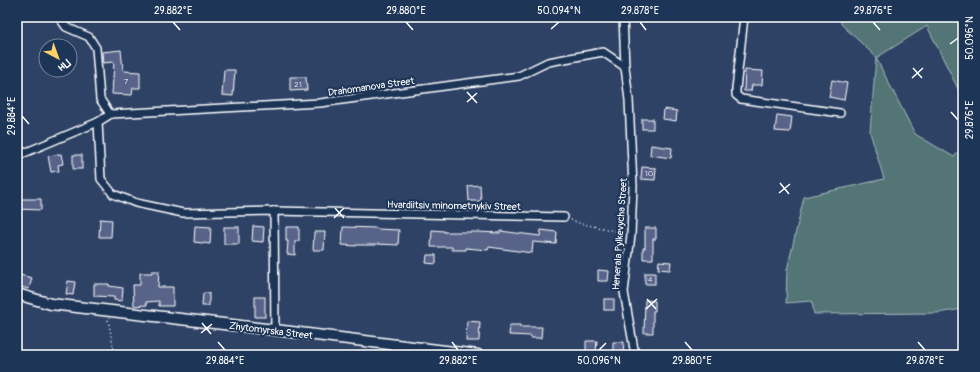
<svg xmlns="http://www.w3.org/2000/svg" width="980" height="372" viewBox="0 0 980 372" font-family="Pangolin,sans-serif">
	<rect width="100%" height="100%" fill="#2e4266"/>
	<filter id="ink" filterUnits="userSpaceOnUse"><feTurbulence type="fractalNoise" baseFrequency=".025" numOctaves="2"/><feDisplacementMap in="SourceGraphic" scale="8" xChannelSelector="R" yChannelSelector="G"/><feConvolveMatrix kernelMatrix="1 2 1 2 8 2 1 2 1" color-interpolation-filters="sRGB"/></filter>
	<g filter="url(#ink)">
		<path fill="#527575" stroke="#a8baba" d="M 841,17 L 963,17 L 963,99 L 927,26 L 876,58 L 915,134 L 954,157 L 963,147 L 963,309 L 937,313 L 814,314 L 812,301 L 786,303 L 787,270 L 804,197 L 884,179 L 870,132 L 876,57 L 841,24 Z"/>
		<g fill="#59648a" stroke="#fff">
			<path d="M 121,50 L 123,70 L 124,71 L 140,72 L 140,88 L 133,88 L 132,95 L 112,94 L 114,62 L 103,63 L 102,52 Z"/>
			<path d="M 224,70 L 235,70 L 233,96 L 222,95 Z"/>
			<path d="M 745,70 L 763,71 L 762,85 L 752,85 L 751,91 L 744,91 Z"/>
			<path d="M 290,77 L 306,77 L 307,90 L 290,91 Z"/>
			<path d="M 832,80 L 847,83 L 844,100 L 829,97 Z"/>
			<path d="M 664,109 L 677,111 L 676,121 L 663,119 Z"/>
			<path d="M 777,115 L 792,117 L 790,132 L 775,131 Z"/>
			<rect x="642" y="119" width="11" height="10"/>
			<path d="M 651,145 L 672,148 L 671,158 L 650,155 Z"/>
			<path d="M 61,154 L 63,164 L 58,165 L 59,171 L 51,172 L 48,156 Z"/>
			<rect x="73" y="155" width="9" height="14"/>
			<path d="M 642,167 L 656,168 L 655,180 L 641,179 Z"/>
			<path d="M 480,185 L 481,201 L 469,201 L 468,186 Z"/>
			<path d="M 17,199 L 41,199 L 41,210 L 17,209 Z"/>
			<path d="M 100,219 L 112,220 L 111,237 L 99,237 Z"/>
			<path d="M 195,226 L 211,227 L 210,244 L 194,242 Z"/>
			<path d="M 253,226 L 264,227 L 263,242 L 252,241 Z"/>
			<rect x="224" y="227" width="15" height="17"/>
			<path d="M 286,227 L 299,227 L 299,241 L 295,241 L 295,255 L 287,254 L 288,241 L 286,241 Z"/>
			<path d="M 343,227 L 377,228 L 377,229 L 399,230 L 398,245 L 377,244 L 376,245 L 356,245 L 356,246 L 342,245 Z"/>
			<path d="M 645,228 L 656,228 L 656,239 L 653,239 L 653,259 L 643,259 L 643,248 L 645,248 Z"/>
			<path d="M 432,230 L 444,231 L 444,232 L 477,232 L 500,233 L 500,231 L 540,236 L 541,230 L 557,232 L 556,244 L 533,242 L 532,253 L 489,247 L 488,250 L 466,248 L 466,250 L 452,250 L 452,247 L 431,247 Z"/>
			<path d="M 314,232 L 325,232 L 324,250 L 313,250 Z"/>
			<path d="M 427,255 L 436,255 L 436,264 L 426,263 Z"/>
			<path d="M 659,261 L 671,262 L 670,270 L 658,269 Z"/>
			<path d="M 598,270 L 609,271 L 608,281 L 598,281 Z"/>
			<path d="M 152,271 L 159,271 L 158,287 L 173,287 L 173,306 L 159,306 L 159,301 L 146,302 L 147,305 L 134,306 L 133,285 L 140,285 L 140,273 L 152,273 Z"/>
			<rect x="645" y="273" width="10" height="11"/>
			<path d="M 20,275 L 32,278 L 29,289 L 17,286 Z"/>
			<path d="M 68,281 L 75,282 L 73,295 L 66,294 Z"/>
			<path d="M 94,284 L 109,284 L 109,286 L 123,288 L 122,301 L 114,300 L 114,297 L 94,296 Z"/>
			<path d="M 203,293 L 209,293 L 209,306 L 202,306 Z"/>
			<rect x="255" y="297" width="10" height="20"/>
			<rect x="604" y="299" width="10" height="11"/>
			<path d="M 645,300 L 655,301 L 655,311 L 653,311 L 653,333 L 644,333 Z"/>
			<path d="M 467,321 L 480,322 L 479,341 L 466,341 Z"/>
			<path d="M 510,325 L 520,325 L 520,327 L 542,327 L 541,338 L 531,338 L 531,336 L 509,335 Z"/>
			<path d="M 586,341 L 597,341 L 596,352 L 586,352 Z"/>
			<path d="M 613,342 L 624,342 L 623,353 L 613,353 Z"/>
		</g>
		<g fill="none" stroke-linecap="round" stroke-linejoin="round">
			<g stroke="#fff" stroke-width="10">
				<g id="minor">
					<path d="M 59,17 L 66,27 L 89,37 L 96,48 L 100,99 L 110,114"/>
					<path d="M 623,17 L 625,67 L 629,100 L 633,186 L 631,235 L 624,292 L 635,355"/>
					<path d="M 744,17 L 736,89 L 736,95 L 741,99 L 840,113"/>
					<path d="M 98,122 L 101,179 L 113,194 L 136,203 L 183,213 L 274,211 L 564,217"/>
					<path d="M 17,156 L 98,122 L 111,114 L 320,103 L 519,76 L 548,62 L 603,52 L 625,67"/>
					<path d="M 274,211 L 275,330"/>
				</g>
			</g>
			<g stroke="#fff" stroke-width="13">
				<path id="secondary" d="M 17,294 L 51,304 L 275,330 L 478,355"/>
			</g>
			<g stroke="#fff" stroke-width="1.5" stroke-dasharray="1 3" stroke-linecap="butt">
				<path d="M 571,220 L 579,223 L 624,233"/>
				<path d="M 108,320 L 115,355"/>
			</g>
			<use href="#minor" stroke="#1d3557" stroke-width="7"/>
			<use href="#secondary" stroke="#1d3557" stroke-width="10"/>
		</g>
	</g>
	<path fill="none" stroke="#fff" stroke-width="1.5" d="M 173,22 L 180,30M 406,22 L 413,30M 640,22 L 646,30M 873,22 L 880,30M 551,29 L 559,22M 950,44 L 958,38M 913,68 L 922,78M 912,78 L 923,68M 467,92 L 477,103M 467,102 L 477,93M 951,112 L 958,120M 22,116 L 29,124M 780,183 L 789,194M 779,193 L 790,184M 335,208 L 344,218M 334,218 L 344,208M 647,299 L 656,309M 646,309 L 657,299M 202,323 L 211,334M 201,333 L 212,324M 218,342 L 225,350M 452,342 L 458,350M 685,342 L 692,350M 918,342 L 925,350M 599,350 L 606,343"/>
	<g text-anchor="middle" stroke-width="4" stroke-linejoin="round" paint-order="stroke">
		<g font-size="8" fill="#d6d8e2">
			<text x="126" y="84">7</text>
			<text x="298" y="87">21</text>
			<text x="649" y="176">10</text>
			<text x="650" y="282">4</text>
		</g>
		<g font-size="10" fill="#fff" stroke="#1d3557">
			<text transform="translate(371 86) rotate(-8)" y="4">Drahomanova Street</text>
			<text transform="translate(454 205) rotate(1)" y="4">Hvardiitsiv minometnykiv Street</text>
			<text transform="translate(619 234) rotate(-86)" y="4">Henerala Pylkevycha Street</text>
			<text transform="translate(271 330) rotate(7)" y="4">Zhytomyrska Street</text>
		</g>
	</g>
	<rect width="980" height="372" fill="none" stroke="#1d3557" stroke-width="44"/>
	<g transform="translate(58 58) rotate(139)"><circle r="19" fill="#1d3557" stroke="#77869a"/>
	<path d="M0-3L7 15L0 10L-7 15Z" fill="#ffd166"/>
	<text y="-6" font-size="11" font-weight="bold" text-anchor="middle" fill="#ffffff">Пн</text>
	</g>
	<rect x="22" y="22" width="936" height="328" fill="none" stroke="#fff" stroke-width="1.5"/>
	<g font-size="10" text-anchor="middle" fill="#fff">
		<text x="173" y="14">29.882°E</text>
		<text x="406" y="14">29.880°E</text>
		<text x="559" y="14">50.094°N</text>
		<text x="640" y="14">29.878°E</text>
		<text x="873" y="14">29.876°E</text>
		<text transform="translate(969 38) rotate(-90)" y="4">50.096°N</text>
		<text transform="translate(11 116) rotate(-90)" y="4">29.884°E</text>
		<text transform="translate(969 120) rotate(-90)" y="4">29.876°E</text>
		<text x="225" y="364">29.884°E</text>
		<text x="458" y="364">29.882°E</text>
		<text x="599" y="364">50.096°N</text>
		<text x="692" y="364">29.880°E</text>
		<text x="925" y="364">29.878°E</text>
	</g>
</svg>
